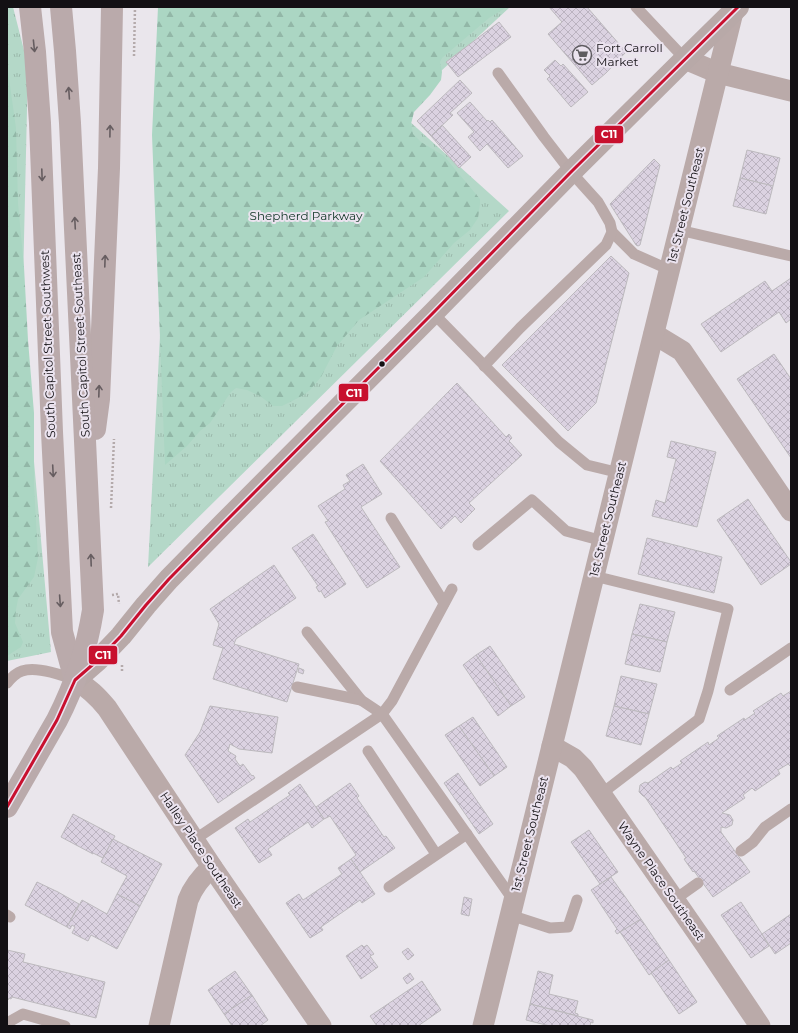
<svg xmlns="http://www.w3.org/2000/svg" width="798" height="1033" viewBox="0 0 798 1033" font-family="Montserrat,sans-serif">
	<defs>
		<pattern id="grass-tufts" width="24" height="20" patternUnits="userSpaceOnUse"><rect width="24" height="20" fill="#b4d8c8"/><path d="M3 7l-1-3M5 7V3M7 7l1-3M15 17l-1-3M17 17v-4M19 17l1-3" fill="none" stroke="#9ab8ab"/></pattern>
		<pattern id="forest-firs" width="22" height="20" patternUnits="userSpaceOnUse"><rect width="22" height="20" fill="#abd6c3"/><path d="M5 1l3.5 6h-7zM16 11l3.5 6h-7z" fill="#92b7a7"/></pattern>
		<pattern id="building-cross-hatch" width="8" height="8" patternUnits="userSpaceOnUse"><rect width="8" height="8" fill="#dbd2e1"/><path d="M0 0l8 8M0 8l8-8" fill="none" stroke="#bbb3c0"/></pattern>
	</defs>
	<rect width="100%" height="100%" fill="#eae6ec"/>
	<g fill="url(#grass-tufts)">
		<path d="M 7,7 L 13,7 L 28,66 L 22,327 L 51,652 L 7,661 Z"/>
		<path d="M 177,7 L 510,7 L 398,111 L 509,211 L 148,567 Z"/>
	</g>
	<g fill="url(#forest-firs)">
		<path d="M 158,7 L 507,7 L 489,18 L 442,58 L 440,62 L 442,72 L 441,80 L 430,95 L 414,112 L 411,124 L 413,134 L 421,142 L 444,156 L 480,199 L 480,204 L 478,218 L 470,230 L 454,243 L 424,277 L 359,320 L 337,346 L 321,377 L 310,390 L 302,396 L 282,406 L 273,406 L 260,396 L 247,390 L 236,388 L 231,392 L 210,423 L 200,431 L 187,446 L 165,465 L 152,135 Z"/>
		<path d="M 7,21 L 8,71 L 16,128 L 18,203 L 24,267 L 28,340 L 34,413 L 34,484 L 38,558 L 34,577 L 18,599 L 16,610 L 15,623 L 23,642 L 21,647 L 7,656 Z"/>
	</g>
	<g fill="url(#building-cross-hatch)" stroke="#bcb9bd">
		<path d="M 549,7 L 587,7 L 626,52 L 606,73 L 592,85 L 548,34 L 562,22 Z"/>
		<path d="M 499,22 L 511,37 L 458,77 L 446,62 Z"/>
		<path d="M 555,60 L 561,66 L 563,64 L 588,92 L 571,107 L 547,79 L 550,76 L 544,70 Z"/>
		<path d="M 460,80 L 472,93 L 450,113 L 453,115 L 431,136 L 417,121 Z"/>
		<path d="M 470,102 L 487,121 L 488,120 L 490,122 L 492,120 L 523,156 L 508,168 L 487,144 L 480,151 L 468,137 L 474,132 L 457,113 Z"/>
		<path d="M 442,125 L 471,157 L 459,168 L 431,136 Z"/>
		<path d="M 747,150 L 780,158 L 773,186 L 740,178 Z"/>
		<path d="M 654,159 L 660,165 L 640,245 L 638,246 L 636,245 L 610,204 Z"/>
		<path d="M 740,178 L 773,186 L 766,214 L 733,206 Z"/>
		<path d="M 611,256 L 629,273 L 596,403 L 568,431 L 502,365 Z"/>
		<path d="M 791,278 L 791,319 L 786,323 L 779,312 L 721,352 L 701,324 L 765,281 L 772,291 Z"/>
		<path d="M 774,354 L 791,379 L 791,458 L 737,379 Z"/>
		<path d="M 457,383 L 506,437 L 509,434 L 512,438 L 509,441 L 522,455 L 469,503 L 475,509 L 461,523 L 455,516 L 441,529 L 380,461 Z"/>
		<path d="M 671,441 L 716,452 L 697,527 L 652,516 L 656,500 L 665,503 L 676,459 L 667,457 Z"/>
		<path d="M 363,464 L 382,494 L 361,507 L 400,567 L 367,588 L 325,522 L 328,521 L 318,506 L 345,489 L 343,485 L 350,481 L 346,475 Z"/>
		<path d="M 748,499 L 791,562 L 791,564 L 761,585 L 717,520 Z"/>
		<path d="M 313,534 L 346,584 L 325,598 L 321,591 L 319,592 L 316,587 L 318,586 L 292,548 Z"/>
		<path d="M 647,538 L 722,557 L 714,593 L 638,574 Z"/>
		<path d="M 274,565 L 296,598 L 236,639 L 234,644 L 299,664 L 287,702 L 213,679 L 223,648 L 213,645 L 219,624 L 210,609 Z"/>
		<path d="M 640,604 L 675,612 L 667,642 L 632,634 Z"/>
		<path d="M 632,634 L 667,642 L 660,672 L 625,664 Z"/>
		<path d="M 490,646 L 525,697 L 511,706 L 476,655 Z"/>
		<path d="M 476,655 L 511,706 L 498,716 L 463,665 Z"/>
		<path d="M 299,668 L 304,670 L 303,674 L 298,672 Z"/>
		<path d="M 621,676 L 657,684 L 649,714 L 614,706 Z"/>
		<path d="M 791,691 L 791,766 L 790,766 L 788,764 L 778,770 L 780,774 L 755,791 L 752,788 L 743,795 L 745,798 L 722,813 L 730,815 L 733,820 L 732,825 L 726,828 L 721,827 L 721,832 L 750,872 L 713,897 L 694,871 L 693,872 L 684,859 L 686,858 L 645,797 L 643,796 L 639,792 L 640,785 L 645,782 L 648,783 L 671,767 L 673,769 L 682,763 L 680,761 L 708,742 L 709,745 L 719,738 L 717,736 L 744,718 L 745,720 L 755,713 L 753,711 L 781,693 L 783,696 Z"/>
		<path d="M 210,706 L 278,717 L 272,753 L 239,749 L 230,744 L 228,751 L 236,756 L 235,759 L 240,766 L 243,764 L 252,776 L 253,775 L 255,778 L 218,803 L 185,755 L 200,732 Z"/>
		<path d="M 614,706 L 649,714 L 641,745 L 606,736 Z"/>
		<path d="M 473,717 L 507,767 L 494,776 L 459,726 Z"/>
		<path d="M 459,726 L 494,776 L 480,786 L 445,735 Z"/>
		<path d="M 458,773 L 493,824 L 479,834 L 444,783 Z"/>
		<path d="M 350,783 L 359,796 L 357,798 L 384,837 L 386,836 L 395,848 L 360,872 L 351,859 L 356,855 L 330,816 L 324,819 L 316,807 Z"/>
		<path d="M 300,784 L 324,819 L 312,828 L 308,822 L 268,849 L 272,855 L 259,863 L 235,828 L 248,819 L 250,822 L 290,795 L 288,793 Z"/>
		<path d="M 73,814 L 115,836 L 103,858 L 93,853 L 93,854 L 61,837 Z"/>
		<path d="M 589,830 L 618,872 L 600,884 L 571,842 Z"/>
		<path d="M 113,839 L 162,864 L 140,906 L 117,894 L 127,876 L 101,862 Z"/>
		<path d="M 351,859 L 375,894 L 362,903 L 360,900 L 321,927 L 323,930 L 310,938 L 286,903 L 299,894 L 303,900 L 342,874 L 338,868 Z"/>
		<path d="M 611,877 L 641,919 L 617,934 L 615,931 L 617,929 L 591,890 Z"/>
		<path d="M 37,882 L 58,892 L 79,904 L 67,927 L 25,905 Z"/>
		<path d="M 117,894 L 140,906 L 117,949 L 91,935 L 88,941 L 72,933 L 75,927 L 72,925 L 70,929 L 67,927 L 82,900 L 107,914 Z"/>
		<path d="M 464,897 L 472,899 L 469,916 L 461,914 Z"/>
		<path d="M 741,902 L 762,934 L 769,946 L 751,958 L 721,915 Z"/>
		<path d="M 791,914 L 791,943 L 775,954 L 762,934 Z"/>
		<path d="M 641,919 L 669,960 L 649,975 L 620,932 Z"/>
		<path d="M 362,945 L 364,947 L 367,945 L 374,954 L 370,956 L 378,967 L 361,979 L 346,956 Z"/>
		<path d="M 408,948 L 414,955 L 408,960 L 402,952 Z"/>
		<path d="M 7,950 L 25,954 L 23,962 L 105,982 L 96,1018 L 12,997 L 11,999 L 9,998 L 8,1000 L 7,1000 Z"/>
		<path d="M 669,960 L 697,1002 L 679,1014 L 651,973 Z"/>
		<path d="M 235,971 L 252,995 L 224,1014 L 208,990 Z"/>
		<path d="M 538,971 L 553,975 L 549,994 L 578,1001 L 575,1013 L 578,1014 L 578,1016 L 530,1004 Z"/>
		<path d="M 410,973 L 414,979 L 407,984 L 403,978 Z"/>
		<path d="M 422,981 L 441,1010 L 418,1026 L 377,1026 L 370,1016 Z"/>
		<path d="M 252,995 L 268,1020 L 260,1026 L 232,1026 L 224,1014 Z"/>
		<path d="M 530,1004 L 593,1020 L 593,1023 L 591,1022 L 590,1026 L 550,1026 L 526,1020 Z"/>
	</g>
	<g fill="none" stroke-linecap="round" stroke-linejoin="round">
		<g stroke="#b4aaab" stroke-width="2.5" stroke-dasharray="2 2" stroke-linecap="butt">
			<path d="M 134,56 L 135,7"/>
			<path d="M 111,508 L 114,439"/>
			<path d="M 112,595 L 118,594 L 119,604"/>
			<path d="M 122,665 L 122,673"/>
		</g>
		<g stroke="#baaaa9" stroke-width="11">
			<path d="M 636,7 L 685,59"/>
			<path d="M 679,230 L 791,256"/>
			<path d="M 612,232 L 634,254 L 670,270"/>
			<path d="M 433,313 L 559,442 L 587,465 L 620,473"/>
			<path d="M 484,366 L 520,328 L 606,245 L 612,232 L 610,223 L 598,202 L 571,172 L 544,137 L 498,73"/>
			<path d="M 391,518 L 444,603"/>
			<path d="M 478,545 L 532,500 L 566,531 L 603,541"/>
			<path d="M 594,576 L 728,609 L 708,691 L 699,719 L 601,794"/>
			<path d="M 307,632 L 361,700 L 382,714 L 392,701 L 452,589"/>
			<path d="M 7,683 C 11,678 16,673 22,671 C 36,666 62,675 75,680"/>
			<path d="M 297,687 L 361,700"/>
			<path d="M 730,690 L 791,648"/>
			<path d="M 368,751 L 436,854"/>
			<path d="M 194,840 L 382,714 L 514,901"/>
			<path d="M 741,851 L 753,842 L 765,827 L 791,809"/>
			<path d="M 389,887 L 467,834"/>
			<path d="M 674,900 L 698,883"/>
			<path d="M 7,915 L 10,917"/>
			<path d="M 510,915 L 550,928 L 568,927 L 577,900"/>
			<path d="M 7,1023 L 23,1014 L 65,1026"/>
		</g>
		<g stroke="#baaaa9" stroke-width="21">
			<path d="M 685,59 L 718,73 L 791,91"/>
			<path d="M 654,334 L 682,351 L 791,511"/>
			<path d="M 75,680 C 89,688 97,696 107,708 L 212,867 L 321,1026"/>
			<path d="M 552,746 L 573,758 L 583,768 L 705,944 L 760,1026"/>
			<path d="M 159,1026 L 188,900 C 193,887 201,877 212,867"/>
			<path d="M 483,1026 L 733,12"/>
		</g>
		<path stroke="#b8a9a8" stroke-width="22" d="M 75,680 L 98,660 L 121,636 L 146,605 L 169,579 L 224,523 L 433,313 L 571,172 L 685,59 L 738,7"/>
		<g stroke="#baaaab" stroke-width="22">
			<path d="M 30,7 L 35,52 L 40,123 L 52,432 L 62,632 L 75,680"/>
			<path d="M 95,429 L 99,399 L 109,168 L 112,7"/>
			<path d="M 7,807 L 57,720 C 75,685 87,648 93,610 L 70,123 L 65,51 L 61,7"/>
		</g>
		<g stroke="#ebe3ef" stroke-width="6">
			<path id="bus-1" d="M 7,807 L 57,720 L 75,680 L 98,660 L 121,636 L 146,605 L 169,579 L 224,523 L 433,313 L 571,172 L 738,7"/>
		</g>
		<use href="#bus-1" stroke="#c8102e" stroke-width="3"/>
	</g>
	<defs><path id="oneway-shaft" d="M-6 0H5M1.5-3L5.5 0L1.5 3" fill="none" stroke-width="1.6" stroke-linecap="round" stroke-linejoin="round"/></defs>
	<g stroke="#665d60">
		<use href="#oneway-shaft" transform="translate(34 46) rotate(84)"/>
		<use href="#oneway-shaft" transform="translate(69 93) rotate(-94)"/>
		<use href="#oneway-shaft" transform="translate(110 131) rotate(-89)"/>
		<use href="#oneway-shaft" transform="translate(42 175) rotate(88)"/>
		<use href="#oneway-shaft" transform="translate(75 223) rotate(-93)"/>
		<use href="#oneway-shaft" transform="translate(105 261) rotate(-88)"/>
		<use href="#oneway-shaft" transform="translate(99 391) rotate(-88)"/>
		<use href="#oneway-shaft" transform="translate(53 471) rotate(87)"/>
		<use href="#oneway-shaft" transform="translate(91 560) rotate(-92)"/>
		<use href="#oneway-shaft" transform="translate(60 601) rotate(86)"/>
	</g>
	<defs>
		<g id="supermarket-ring" transform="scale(1)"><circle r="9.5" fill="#ebe3ef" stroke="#5e5b60" stroke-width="1.5"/><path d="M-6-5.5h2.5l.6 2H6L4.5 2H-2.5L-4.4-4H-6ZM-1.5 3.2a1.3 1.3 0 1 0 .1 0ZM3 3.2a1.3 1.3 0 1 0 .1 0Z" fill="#5e5b60"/></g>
	</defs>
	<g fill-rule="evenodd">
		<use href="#supermarket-ring" x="582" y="55"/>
	</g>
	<circle fill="#131014" stroke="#ebe3ef" stroke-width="1.5" cx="382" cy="364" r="3.5"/>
	<g text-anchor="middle" stroke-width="4" stroke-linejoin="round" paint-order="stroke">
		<g font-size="12" fill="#131014" stroke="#ebe3ef" text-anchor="start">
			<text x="596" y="52">Fort Carroll<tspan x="596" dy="14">Market</tspan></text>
		</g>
		<g font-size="12" fill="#131014" stroke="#ebe3ef">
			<text transform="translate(686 205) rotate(-76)" y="4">1st Street Southeast</text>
			<text transform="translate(48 344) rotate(-92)" y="4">South Capitol Street Southwest</text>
			<text transform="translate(81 345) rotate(-93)" y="4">South Capitol Street Southeast</text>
			<text transform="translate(608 519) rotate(-76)" y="4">1st Street Southeast</text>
			<text transform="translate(530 834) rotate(-76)" y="4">1st Street Southeast</text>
			<text transform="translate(201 850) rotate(56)" y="4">Halley Place Southeast</text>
			<text transform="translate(661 881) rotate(55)" y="4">Wayne Place Southeast</text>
		</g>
		<g font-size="12" fill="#103525" stroke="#ebe3ef">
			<text x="306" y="220">Shepherd Parkway</text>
		</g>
	</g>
	<g stroke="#ebe3ef" stroke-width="1.5">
		<rect x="594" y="125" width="30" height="19" rx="4" fill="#c8102e"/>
		<rect x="338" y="383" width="31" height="19" rx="4" fill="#c8102e"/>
		<rect x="88" y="645" width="30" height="20" rx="4" fill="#c8102e"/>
	</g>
	<g font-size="11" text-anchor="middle" font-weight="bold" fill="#fff">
		<text x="609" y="138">C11</text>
		<text x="354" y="397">C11</text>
		<text x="103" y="659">C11</text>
	</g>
	<rect width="798" height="1033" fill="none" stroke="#131014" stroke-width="16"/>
</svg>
